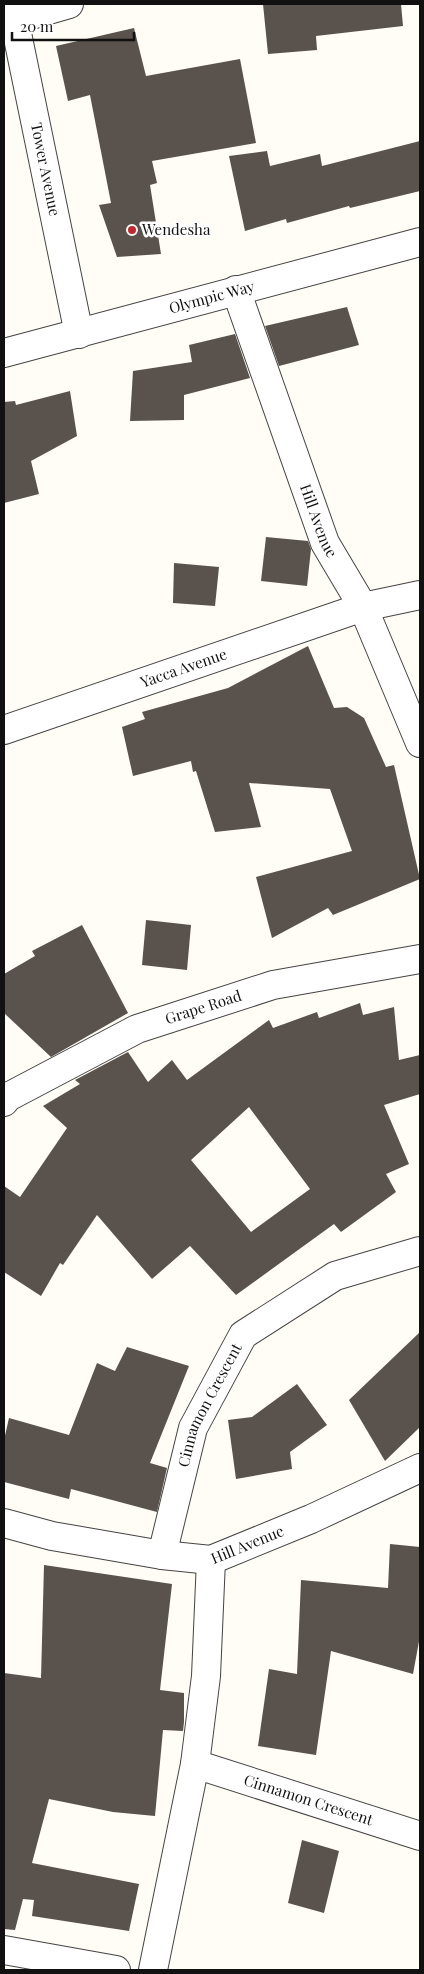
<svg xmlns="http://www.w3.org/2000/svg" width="424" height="1974" viewBox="0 0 424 1974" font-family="'Playfair Display',serif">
	<rect width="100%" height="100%" fill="#fffdf5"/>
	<g fill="#5a524d" fill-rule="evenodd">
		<path d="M 263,4 L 401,4 L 403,26 L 316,36 L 317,50 L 268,54 Z"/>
		<path d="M 134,28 L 146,76 L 240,59 L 256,143 L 152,161 L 157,183 L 150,185 L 161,254 L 117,257 L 99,205 L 111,203 L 90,95 L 68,101 L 56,46 Z"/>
		<path d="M 420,141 L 420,191 L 350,208 L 349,206 L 287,223 L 286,219 L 245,231 L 229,156 L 267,151 L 270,166 L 320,154 L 322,166 Z"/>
		<path d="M 347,307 L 359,345 L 279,366 L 265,326 Z"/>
		<path d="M 235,334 L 250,378 L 184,395 L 184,420 L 130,421 L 133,371 L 192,362 L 189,345 Z"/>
		<path d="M 70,391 L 77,436 L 31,461 L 39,494 L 4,503 L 4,402 L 15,401 L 16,405 Z"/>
		<path d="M 266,537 L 308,541 L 311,549 L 307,586 L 261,581 Z"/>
		<path d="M 174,563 L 219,567 L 215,606 L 173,603 Z"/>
		<path d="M 308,646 L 334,708 L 347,707 L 364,718 L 386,767 L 394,765 L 420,879 L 333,915 L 328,908 L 272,938 L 256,877 L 352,851 L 330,789 L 249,783 L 261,827 L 215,832 L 196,771 L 193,772 L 191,761 L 133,776 L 122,727 L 145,719 L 142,712 L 228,688 Z"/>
		<path d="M 146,920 L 191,925 L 187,970 L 142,965 Z"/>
		<path d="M 82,925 L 128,1013 L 51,1057 L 4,1013 L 4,974 L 35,956 L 32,951 Z"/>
		<path d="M 360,1003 L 363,1015 L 394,1007 L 399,1060 L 420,1055 L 420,1094 L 384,1105 L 409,1164 L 386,1174 L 396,1192 L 341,1232 L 334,1224 L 236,1295 L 190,1246 L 152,1279 L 97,1215 L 63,1265 L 60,1263 L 41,1296 L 4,1272 L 4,1186 L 20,1197 L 67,1128 L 43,1106 L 80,1084 L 75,1080 L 128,1052 L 148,1082 L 172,1060 L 187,1080 L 269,1020 L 273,1028 L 317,1012 L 319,1018 ZM 249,1107 L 310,1189 L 251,1232 L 191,1160 Z"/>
		<path d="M 420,1332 L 420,1427 L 385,1461 L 349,1400 Z"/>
		<path d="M 127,1347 L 189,1366 L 150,1463 L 167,1468 L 157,1512 L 71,1489 L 69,1499 L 4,1482 L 4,1440 L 9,1418 L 69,1435 L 97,1363 L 115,1371 Z"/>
		<path d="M 297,1384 L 327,1425 L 290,1452 L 292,1469 L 236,1479 L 228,1420 L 252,1417 Z"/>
		<path d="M 390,1544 L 420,1547 L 420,1636 L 413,1674 L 331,1651 L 316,1755 L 258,1746 L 269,1669 L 297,1674 L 301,1580 L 388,1588 Z"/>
		<path d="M 44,1565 L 172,1584 L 160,1690 L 184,1693 L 184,1722 L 183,1731 L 163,1730 L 155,1816 L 113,1812 L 49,1799 L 32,1863 L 139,1884 L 129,1931 L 32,1916 L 34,1900 L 23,1899 L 15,1930 L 4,1929 L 4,1673 L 41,1678 Z"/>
		<path d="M 302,1840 L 339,1851 L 324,1913 L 288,1903 Z"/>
	</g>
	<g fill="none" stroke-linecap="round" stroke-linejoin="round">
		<g stroke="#444" stroke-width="30">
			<g id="minor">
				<path id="s1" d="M 11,4 L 79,334"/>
				<path d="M 14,20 L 69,4"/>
				<path id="s2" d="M 236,290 L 325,543 L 363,607 L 420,743"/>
				<path id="s3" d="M 4,353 L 420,242"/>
				<path id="s4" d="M 4,730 L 363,607 L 420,595"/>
				<path id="s5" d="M 4,1102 L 8,1097 L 137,1029 L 273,985 L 420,959"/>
				<path id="s6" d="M 4,1523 L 52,1536 L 162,1555 L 211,1560 L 311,1519 L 420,1468"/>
				<path id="s7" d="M 162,1555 L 193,1428 L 243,1335 L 335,1276 L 420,1251"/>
				<path id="s8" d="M 195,1764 L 420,1836"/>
				<path d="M 4,1950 L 116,1970"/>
				<path d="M 153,1970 L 195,1764 L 206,1676 L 211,1560"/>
			</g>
		</g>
		<use href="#minor" stroke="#fff" stroke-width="28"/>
	</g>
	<circle fill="#c4262e" stroke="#fff" stroke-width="2" cx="132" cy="230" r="5"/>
	<g text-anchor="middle" stroke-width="5" stroke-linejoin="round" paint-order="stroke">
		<g font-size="15" fill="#111" stroke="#fff">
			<text dy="5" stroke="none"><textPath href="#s1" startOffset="169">Tower Avenue</textPath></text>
			<text dy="5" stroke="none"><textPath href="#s3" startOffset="215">Olympic Way</textPath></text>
			<text dy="5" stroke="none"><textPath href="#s2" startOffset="245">Hill Avenue</textPath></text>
			<text dy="5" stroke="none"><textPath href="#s4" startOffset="190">Yacca Avenue</textPath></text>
			<text dy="5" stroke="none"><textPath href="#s5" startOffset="222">Grape Road</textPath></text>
			<text dy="5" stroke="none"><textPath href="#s7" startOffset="158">Cinnamon Crescent</textPath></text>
			<text dy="5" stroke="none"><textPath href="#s6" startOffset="250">Hill Avenue</textPath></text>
			<text dy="5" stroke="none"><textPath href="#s8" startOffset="119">Cinnamon Crescent</textPath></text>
		</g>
		<g font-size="15" fill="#111" stroke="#fff" text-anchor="start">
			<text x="142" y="235">Wendesha</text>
		</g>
	</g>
	<rect width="424" height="1974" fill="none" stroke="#111111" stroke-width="10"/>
	<path d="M12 32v8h122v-8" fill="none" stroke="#111111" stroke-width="2.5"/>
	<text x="20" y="32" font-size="15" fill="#111111" stroke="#ffffff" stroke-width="4" paint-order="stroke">20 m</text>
</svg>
